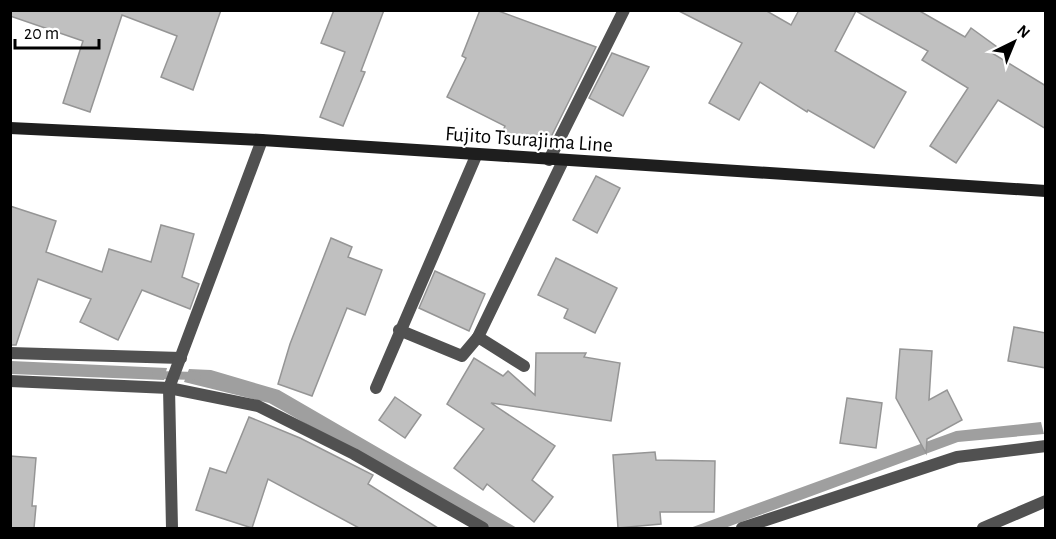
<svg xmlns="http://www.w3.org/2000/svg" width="1056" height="539" viewBox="0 0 1056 539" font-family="'Alegreya Sans',sans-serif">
	<rect width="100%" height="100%" fill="#fff"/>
	<g fill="#9f9f9f">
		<path d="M 11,361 L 167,368 L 164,380 L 11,374 Z"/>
		<path d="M 189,369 L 211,370 L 279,390 L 517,528 L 491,528 L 269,403 L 184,382 Z"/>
		<path d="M 1041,422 L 1044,434 L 958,442 L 725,528 L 690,528 L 956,431 Z"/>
	</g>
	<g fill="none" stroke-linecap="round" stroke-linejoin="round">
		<path stroke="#9f9f9f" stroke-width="8" d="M 156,375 L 197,376"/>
	</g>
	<g fill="#c0c0c0" stroke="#959595" stroke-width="1.5">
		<path d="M 10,10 L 221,10 L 193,90 L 161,77 L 177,36 L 122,15 L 90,112 L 63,103 L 83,41 L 10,16 Z"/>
		<path d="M 334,10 L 384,10 L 361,71 L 365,72 L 343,126 L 320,117 L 345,52 L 321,43 Z"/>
		<path d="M 480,10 L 496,10 L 596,47 L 550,139 L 501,135 L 505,126 L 447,97 L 466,58 L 462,56 Z"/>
		<path d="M 677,10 L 765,10 L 791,25 L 799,10 L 918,10 L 965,37 L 971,28 L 997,47 L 992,53 L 1046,86 L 1046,129 L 998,100 L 956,163 L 930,146 L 968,88 L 922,60 L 928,51 L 856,11 L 835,51 L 906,92 L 874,148 L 808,110 L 807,112 L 760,82 L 739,120 L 709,103 L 742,43 Z"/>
		<path d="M 612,53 L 649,67 L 623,116 L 589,98 Z"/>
		<path d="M 596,176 L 620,188 L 597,233 L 573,220 Z"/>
		<path d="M 10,206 L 56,221 L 46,252 L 102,272 L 109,249 L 151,262 L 161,225 L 194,234 L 182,277 L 199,284 L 190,309 L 142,290 L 118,340 L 80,322 L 91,299 L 38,279 L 16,345 L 10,345 Z"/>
		<path d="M 331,238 L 352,247 L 348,257 L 382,270 L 365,315 L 347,308 L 312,396 L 278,384 L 290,344 Z"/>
		<path d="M 556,258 L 617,288 L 595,333 L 564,318 L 568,309 L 538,295 Z"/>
		<path d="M 435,271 L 485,294 L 469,331 L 419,308 Z"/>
		<path d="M 1014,327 L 1046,333 L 1046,368 L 1008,361 Z"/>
		<path d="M 900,349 L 932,351 L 929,400 L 947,390 L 962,420 L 927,439 L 926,453 L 896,398 Z"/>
		<path d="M 536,353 L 586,353 L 584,357 L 620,363 L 611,421 L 491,403 L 555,446 L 532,480 L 553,497 L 534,522 L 487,484 L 483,490 L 454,468 L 484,429 L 447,404 L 474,358 L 503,376 L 508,371 L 535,395 Z"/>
		<path d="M 395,397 L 421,415 L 405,438 L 379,420 Z"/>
		<path d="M 847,398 L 882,403 L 876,448 L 840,443 Z"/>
		<path d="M 249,417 L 300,438 L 373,475 L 368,484 L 438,528 L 359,528 L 268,479 L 252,528 L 196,510 L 210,468 L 226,473 Z"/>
		<path d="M 655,452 L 656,460 L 715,461 L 714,512 L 660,512 L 661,524 L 618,528 L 613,455 Z"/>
		<path d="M 10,456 L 36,458 L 32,506 L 36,506 L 34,528 L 10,528 Z"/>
	</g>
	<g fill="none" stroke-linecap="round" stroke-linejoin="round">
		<g stroke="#515151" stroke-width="12">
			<path d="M 549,160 L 624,10"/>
			<path d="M 399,330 L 462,356 L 478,337 L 524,366"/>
			<path d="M 478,337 L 563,161"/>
			<path d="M 10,353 L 181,358"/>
			<path d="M 10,381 L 169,388 L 258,406 L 354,454 L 483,528"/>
			<path d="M 376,388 L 476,156"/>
			<path d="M 172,528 L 169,388 L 262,140"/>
			<path d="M 742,528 L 957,457 L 1046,446"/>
		</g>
		<path stroke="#515151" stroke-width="12" d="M 983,528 L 1046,501"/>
		<path stroke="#1e1e1e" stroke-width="12" d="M 10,128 L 262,140 L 1046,191"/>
	</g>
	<g text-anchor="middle" stroke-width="4.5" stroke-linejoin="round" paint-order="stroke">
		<g font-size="21" fill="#000" stroke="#fff">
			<text transform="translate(529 139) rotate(4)" y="7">Fujito Tsurajima Line</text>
		</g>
	</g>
	<rect width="1056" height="539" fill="none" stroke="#000000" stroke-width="24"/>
	<g transform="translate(1014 42) rotate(43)" stroke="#ffffff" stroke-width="4.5" paint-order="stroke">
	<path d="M0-4.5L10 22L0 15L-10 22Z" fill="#000000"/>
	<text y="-9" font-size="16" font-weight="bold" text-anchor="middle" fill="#000000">N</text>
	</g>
	<path d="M15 39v9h84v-9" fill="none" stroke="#000000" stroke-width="3"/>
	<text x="24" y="39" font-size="18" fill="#000000" stroke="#ffffff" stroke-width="4.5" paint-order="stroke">20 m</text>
</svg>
